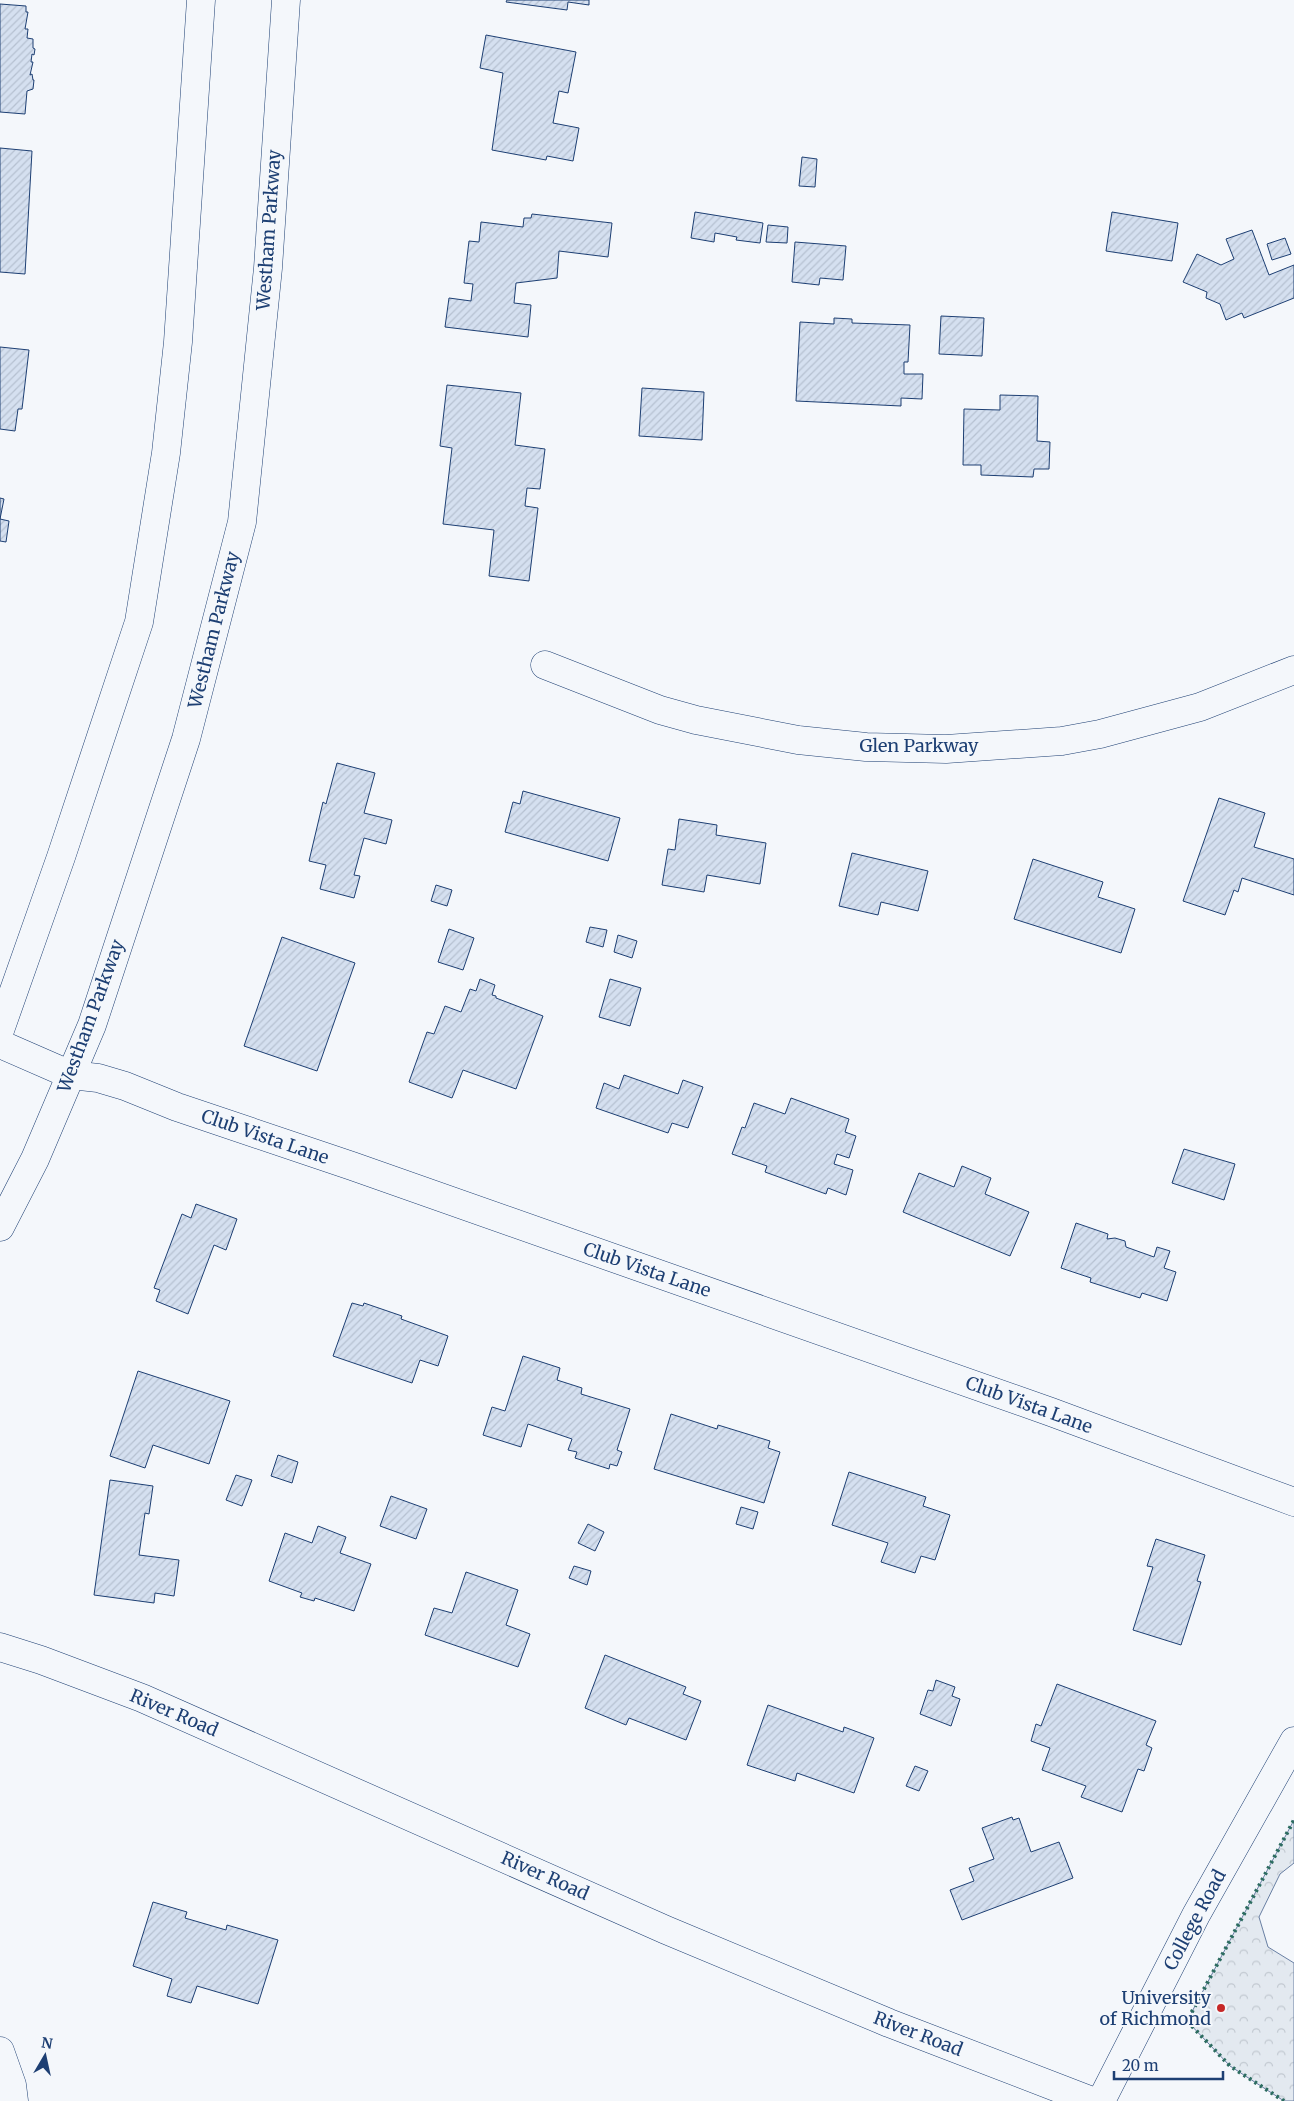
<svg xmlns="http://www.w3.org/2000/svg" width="1294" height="2101" viewBox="0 0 1294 2101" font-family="Merriweather,serif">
	<defs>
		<pattern id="forest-crowns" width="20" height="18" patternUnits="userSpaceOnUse" patternTransform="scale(1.25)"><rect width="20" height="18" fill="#e3e9f0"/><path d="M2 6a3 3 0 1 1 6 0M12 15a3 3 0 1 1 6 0" fill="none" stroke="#c2c9d1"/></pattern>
		<pattern id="building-hatch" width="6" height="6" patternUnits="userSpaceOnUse" patternTransform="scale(1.25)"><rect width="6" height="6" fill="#d5e0f0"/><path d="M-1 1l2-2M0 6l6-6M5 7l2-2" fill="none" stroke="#b6c1d1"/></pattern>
	</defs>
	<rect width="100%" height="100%" fill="#f4f7fb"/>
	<path fill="url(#forest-crowns)" stroke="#687fa3" d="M 1294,1820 L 1294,1863 L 1280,1874 L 1259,1917 L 1268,1947 L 1294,1963 L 1294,2101 L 1284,2101 L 1230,2066 L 1187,2021 Z"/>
	<g fill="url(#building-hatch)" stroke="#1d3f73">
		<path d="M 507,0 L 589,0 L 589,5 L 568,2 L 567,10 L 506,2 Z"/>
		<path d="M 0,4 L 26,6 L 26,12 L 28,12 L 25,29 L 28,29 L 27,38 L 33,39 L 33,48 L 35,49 L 34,55 L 32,54 L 31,62 L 33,62 L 30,75 L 32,74 L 33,80 L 34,80 L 33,89 L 27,91 L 25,114 L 0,112 Z"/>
		<path d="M 486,35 L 576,52 L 568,93 L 559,91 L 553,123 L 579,128 L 573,161 L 547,156 L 546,160 L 492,150 L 503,73 L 480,68 Z"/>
		<path d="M 0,148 L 32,151 L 25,274 L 0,272 Z"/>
		<path d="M 802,157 L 817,159 L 815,187 L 799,186 Z"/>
		<path d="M 695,212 L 763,223 L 760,243 L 736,240 L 737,237 L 715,233 L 714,242 L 691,238 Z"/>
		<path d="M 1112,212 L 1178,223 L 1172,261 L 1106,251 Z"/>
		<path d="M 532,214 L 612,223 L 608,257 L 559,251 L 557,278 L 516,283 L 514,303 L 531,305 L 528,337 L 445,327 L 449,298 L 471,301 L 473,284 L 464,283 L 469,241 L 479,242 L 481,222 L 523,227 L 524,218 L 531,218 Z"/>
		<path d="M 768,225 L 788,227 L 787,243 L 766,242 Z"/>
		<path d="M 1252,230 L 1269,275 L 1294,265 L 1294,298 L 1244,318 L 1242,313 L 1226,320 L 1220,304 L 1206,298 L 1207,292 L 1183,282 L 1197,254 L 1221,265 L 1234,259 L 1226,239 Z"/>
		<path d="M 1285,238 L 1291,254 L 1272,260 L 1267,244 Z"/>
		<path d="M 795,242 L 846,246 L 843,280 L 820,278 L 819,285 L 792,282 Z"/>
		<path d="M 941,316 L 984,318 L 982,356 L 939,354 Z"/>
		<path d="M 834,318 L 852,319 L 852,323 L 910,325 L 908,362 L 904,362 L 904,374 L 923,374 L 922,399 L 901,398 L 901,406 L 796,401 L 800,322 L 834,324 Z"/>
		<path d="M 0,347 L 29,350 L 22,409 L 18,409 L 15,431 L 0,429 Z"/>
		<path d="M 447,385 L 521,393 L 515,445 L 545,449 L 540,489 L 527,488 L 525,506 L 538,508 L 529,581 L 489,576 L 494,530 L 443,524 L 452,448 L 440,446 Z"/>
		<path d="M 642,388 L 704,392 L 702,440 L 639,436 Z"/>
		<path d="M 1000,395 L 1038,396 L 1037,441 L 1050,442 L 1049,469 L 1034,469 L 1033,477 L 981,475 L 981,465 L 963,465 L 964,409 L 1000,410 Z"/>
		<path d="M 0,498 L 4,499 L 0,519 L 9,521 L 6,542 L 0,541 Z"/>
		<path d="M 337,763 L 375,773 L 364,813 L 392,820 L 386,844 L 364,838 L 354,875 L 360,876 L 354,898 L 320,889 L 326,865 L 309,861 L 323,802 L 326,804 Z"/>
		<path d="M 523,791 L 620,818 L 608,861 L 505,832 L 513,802 L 520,804 Z"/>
		<path d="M 1219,798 L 1265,813 L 1254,847 L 1294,859 L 1294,895 L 1242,878 L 1238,892 L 1234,890 L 1225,915 L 1183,901 Z"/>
		<path d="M 679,819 L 717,825 L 716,835 L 766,843 L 760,884 L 707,875 L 704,892 L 662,885 L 668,849 L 675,850 Z"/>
		<path d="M 852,853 L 928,871 L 918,911 L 881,902 L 878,915 L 839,906 Z"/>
		<path d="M 1033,859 L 1103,882 L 1098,897 L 1135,909 L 1121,953 L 1014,919 Z"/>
		<path d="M 436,885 L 452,890 L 447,906 L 431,901 Z"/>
		<path d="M 590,927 L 607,930 L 603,947 L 586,942 Z"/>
		<path d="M 449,929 L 474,938 L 463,970 L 438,962 Z"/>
		<path d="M 618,935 L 637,941 L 632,958 L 614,952 Z"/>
		<path d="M 282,937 L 355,963 L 317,1071 L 244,1046 Z"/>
		<path d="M 480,979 L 495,985 L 492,995 L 496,996 L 496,998 L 543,1016 L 516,1089 L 463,1070 L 452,1098 L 409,1082 L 427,1032 L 434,1034 L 445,1006 L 461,1012 L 470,989 L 476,991 Z"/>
		<path d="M 610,979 L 641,988 L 630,1026 L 599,1017 Z"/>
		<path d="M 624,1075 L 678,1094 L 683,1080 L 703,1087 L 688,1128 L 672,1123 L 668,1133 L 596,1108 L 604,1083 L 619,1089 Z"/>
		<path d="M 791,1098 L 849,1119 L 845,1132 L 856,1136 L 849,1158 L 837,1154 L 834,1164 L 853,1170 L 846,1195 L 828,1188 L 826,1194 L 765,1172 L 767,1166 L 732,1154 L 742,1127 L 745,1128 L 754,1103 L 785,1114 Z"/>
		<path d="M 1184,1149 L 1235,1164 L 1224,1200 L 1172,1183 Z"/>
		<path d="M 962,1166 L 991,1178 L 985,1194 L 1029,1212 L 1010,1256 L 903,1212 L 919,1173 L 954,1187 Z"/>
		<path d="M 196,1204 L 237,1219 L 226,1250 L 214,1245 L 188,1314 L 156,1301 L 160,1290 L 154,1288 L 182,1214 L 191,1218 Z"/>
		<path d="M 1076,1223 L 1108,1234 L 1107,1239 L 1115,1238 L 1125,1241 L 1126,1247 L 1154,1257 L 1157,1247 L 1170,1251 L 1164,1268 L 1176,1272 L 1167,1301 L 1142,1293 L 1140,1298 L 1090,1282 L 1091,1278 L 1061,1268 Z"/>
		<path d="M 352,1303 L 363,1306 L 364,1303 L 402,1316 L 401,1319 L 448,1336 L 438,1366 L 420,1360 L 412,1383 L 333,1356 Z"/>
		<path d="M 523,1356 L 560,1368 L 557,1380 L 582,1388 L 581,1394 L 630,1409 L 617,1450 L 622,1452 L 617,1466 L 610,1464 L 609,1469 L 575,1458 L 577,1452 L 568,1450 L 572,1439 L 528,1424 L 521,1447 L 483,1435 L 492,1407 L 505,1411 Z"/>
		<path d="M 138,1371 L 230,1401 L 209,1464 L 153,1445 L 145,1468 L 110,1456 Z"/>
		<path d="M 671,1414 L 717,1429 L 718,1425 L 770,1441 L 768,1448 L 780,1452 L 764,1503 L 654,1469 Z"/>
		<path d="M 278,1455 L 298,1462 L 292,1483 L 271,1476 Z"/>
		<path d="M 849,1472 L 926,1497 L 923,1506 L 950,1515 L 935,1560 L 921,1556 L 915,1573 L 881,1562 L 888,1543 L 832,1525 Z"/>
		<path d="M 236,1475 L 252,1480 L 242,1506 L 226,1500 Z"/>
		<path d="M 110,1480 L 153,1486 L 149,1514 L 145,1513 L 139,1555 L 179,1560 L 174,1596 L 155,1593 L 154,1603 L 94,1595 Z"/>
		<path d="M 391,1496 L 427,1509 L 416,1539 L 380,1526 Z"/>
		<path d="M 741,1507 L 758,1512 L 753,1529 L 736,1524 Z"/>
		<path d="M 588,1524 L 604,1532 L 595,1551 L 578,1543 Z"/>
		<path d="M 318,1526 L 346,1537 L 340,1553 L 371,1564 L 354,1611 L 315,1598 L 314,1601 L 300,1597 L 302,1593 L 269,1581 L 285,1533 L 312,1543 Z"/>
		<path d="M 1156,1539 L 1205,1555 L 1197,1581 L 1201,1582 L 1181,1645 L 1133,1630 L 1153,1567 L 1147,1566 Z"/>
		<path d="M 574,1566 L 591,1571 L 587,1585 L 569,1578 Z"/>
		<path d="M 466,1572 L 518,1590 L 506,1625 L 530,1634 L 518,1667 L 425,1635 L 434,1608 L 452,1613 Z"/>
		<path d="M 605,1655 L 686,1687 L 683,1694 L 701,1701 L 686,1740 L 629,1718 L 626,1725 L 585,1708 Z"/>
		<path d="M 936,1680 L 955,1687 L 952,1696 L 960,1699 L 951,1726 L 920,1714 L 928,1690 L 933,1691 Z"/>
		<path d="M 1057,1684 L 1156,1721 L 1146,1745 L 1152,1748 L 1144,1771 L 1138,1769 L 1122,1812 L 1081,1797 L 1086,1786 L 1042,1770 L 1050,1748 L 1031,1741 L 1036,1724 L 1041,1726 Z"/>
		<path d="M 768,1705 L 843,1732 L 844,1727 L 874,1738 L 854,1793 L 797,1773 L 795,1781 L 747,1765 Z"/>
		<path d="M 915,1766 L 928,1771 L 919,1791 L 906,1786 Z"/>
		<path d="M 1012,1817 L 1013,1820 L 1019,1818 L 1031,1852 L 1059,1842 L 1073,1878 L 962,1920 L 950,1890 L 974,1881 L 969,1868 L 994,1859 L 982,1828 Z"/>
		<path d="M 153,1902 L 187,1912 L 185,1918 L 226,1930 L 227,1925 L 278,1940 L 258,2004 L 197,1986 L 191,2003 L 167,1996 L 172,1979 L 133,1966 Z"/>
	</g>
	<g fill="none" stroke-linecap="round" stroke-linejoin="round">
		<g stroke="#1d3f73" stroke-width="29">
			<g id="street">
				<path d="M 545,665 L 660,710 L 696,720 L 798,740 L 866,747 L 946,749 L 1062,741 L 1100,734 L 1200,707 L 1294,670"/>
				<path d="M 0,1030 L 61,857 L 139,622 L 166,453 L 178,342 L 201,0"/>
				<path d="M 0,1044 L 71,1075 L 98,1078 L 125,1086 L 177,1107 L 352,1166 L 1051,1412 L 1294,1502"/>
				<path d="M 0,1227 L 35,1159 L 92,1025 L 186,739 L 242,522 L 268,268 L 286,0"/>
				<path d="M 0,2051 L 12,2085 L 14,2101"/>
				<path d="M 1101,2101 L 1196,1915 L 1294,1741"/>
			</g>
		</g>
		<g stroke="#1d3f73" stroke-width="29">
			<path id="secondary" d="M 0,1647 L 41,1660 L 142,1698 L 666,1930 L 889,2023 L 1092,2101"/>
		</g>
		<use href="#street" stroke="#f4f7fb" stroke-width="28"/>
		<use href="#secondary" stroke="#f4f7fb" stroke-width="28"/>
		<path stroke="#2c6c60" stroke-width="4" stroke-dasharray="2.5 4" stroke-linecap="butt" d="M 1284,2101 L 1230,2066 L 1187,2021 L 1294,1820"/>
	</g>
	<circle fill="#c62828" stroke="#f4f7fb" stroke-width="2" cx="1221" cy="2008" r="5"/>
	<g text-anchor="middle" stroke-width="4" stroke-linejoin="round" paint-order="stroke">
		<g font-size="18" fill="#1d3f73" stroke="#f4f7fb">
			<text transform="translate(269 230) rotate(-86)" y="6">Westham Parkway</text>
			<text transform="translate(214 630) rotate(-76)" y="6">Westham Parkway</text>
			<text x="919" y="752">Glen Parkway</text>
			<text transform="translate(91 1016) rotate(-70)" y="6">Westham Parkway</text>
			<text transform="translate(265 1137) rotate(19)" y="6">Club Vista Lane</text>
			<text transform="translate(647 1270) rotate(19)" y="6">Club Vista Lane</text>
			<text transform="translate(1029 1405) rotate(20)" y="6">Club Vista Lane</text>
			<text transform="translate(174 1713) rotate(23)" y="6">River Road</text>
			<text transform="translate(545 1876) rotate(24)" y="6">River Road</text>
			<text transform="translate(1195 1920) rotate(-62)" y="6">College Road</text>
			<text transform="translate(918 2034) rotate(21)" y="6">River Road</text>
		</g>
		<g font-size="18" fill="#1d3f73" stroke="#f4f7fb" text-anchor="end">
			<text x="1211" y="2004">University<tspan x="1211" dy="21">of Richmond</tspan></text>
		</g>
	</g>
	<g transform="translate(45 2056) rotate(9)" stroke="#f4f7fb" stroke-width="4" paint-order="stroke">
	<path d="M0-4L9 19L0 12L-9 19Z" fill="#1d3f73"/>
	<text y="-8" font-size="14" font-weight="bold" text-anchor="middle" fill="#1d3f73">N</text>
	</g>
	<path d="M1114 2071v8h109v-8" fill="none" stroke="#1d3f73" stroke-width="2.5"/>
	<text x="1122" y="2071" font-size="15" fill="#1d3f73" stroke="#f4f7fb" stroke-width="4" paint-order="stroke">20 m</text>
</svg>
